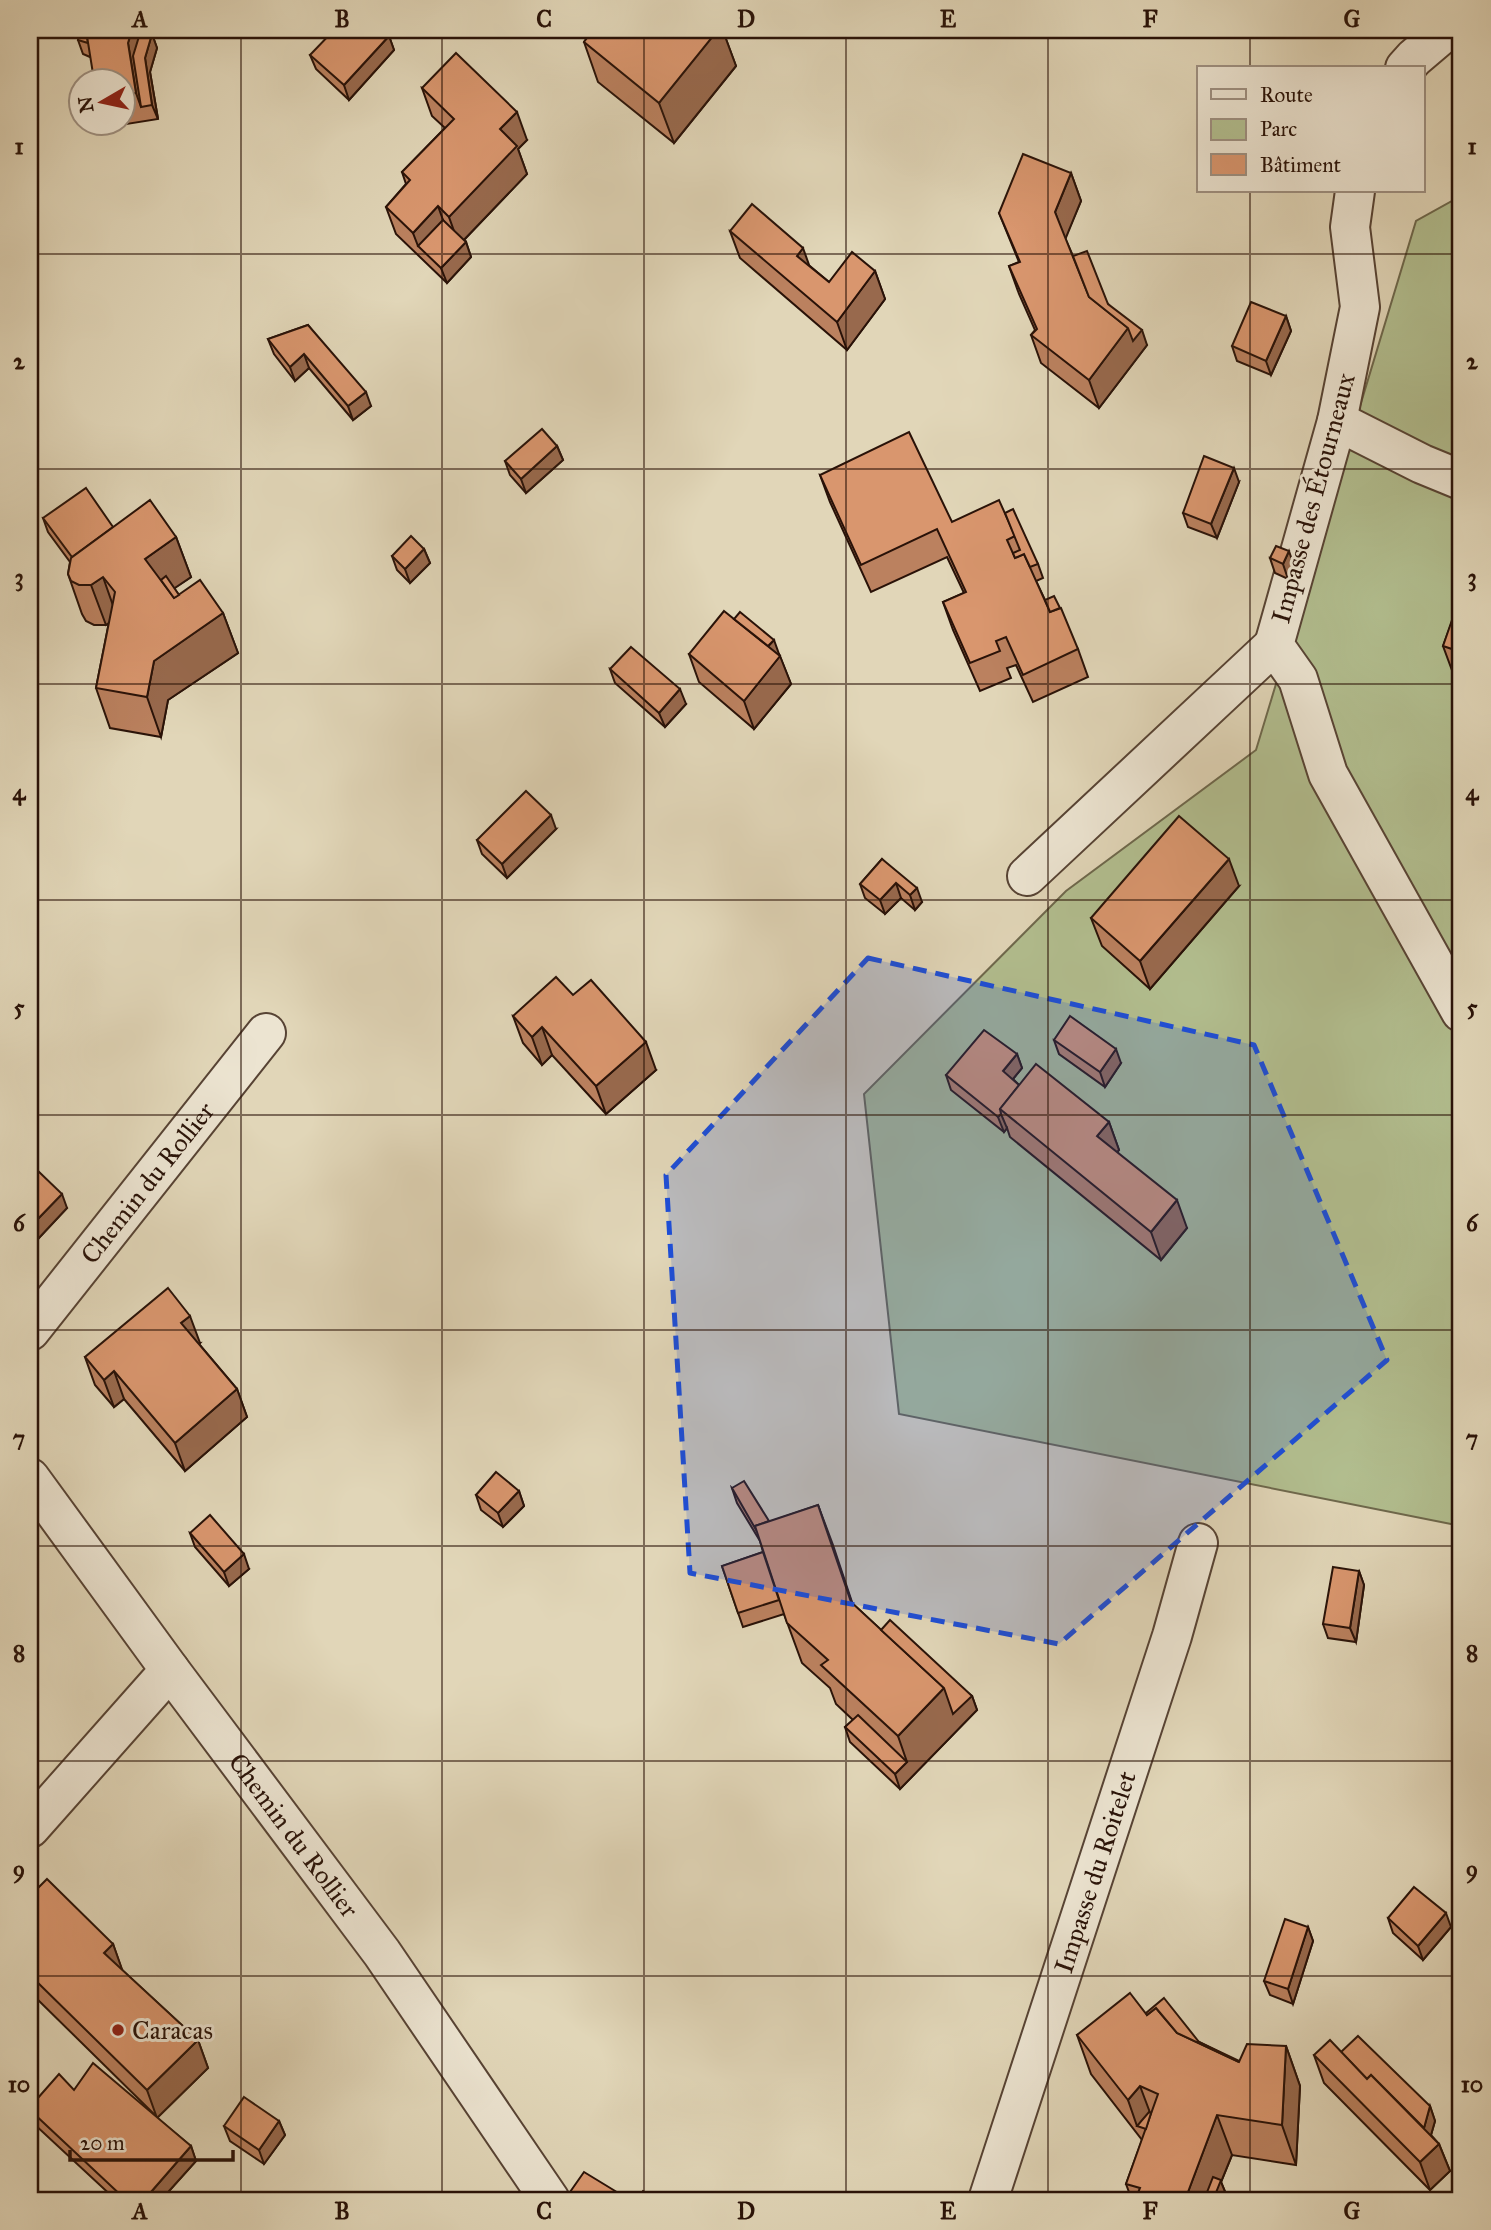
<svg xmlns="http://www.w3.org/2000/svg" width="1491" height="2230" viewBox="0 0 1491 2230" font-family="'IM FELL Great Primer',serif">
	<rect width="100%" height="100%" fill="#e1d6b8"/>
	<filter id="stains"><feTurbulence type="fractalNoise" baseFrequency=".00286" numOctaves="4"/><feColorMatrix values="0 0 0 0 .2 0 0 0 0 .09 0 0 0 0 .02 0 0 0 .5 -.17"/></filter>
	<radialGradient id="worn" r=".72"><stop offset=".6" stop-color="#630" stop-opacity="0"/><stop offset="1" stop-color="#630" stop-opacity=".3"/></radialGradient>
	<path fill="#b2be8f" stroke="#6e684c" stroke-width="2" d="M 1461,196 L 1461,1526 L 899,1414 L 864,1094 L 1066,891 L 1256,750 L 1416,221 Z"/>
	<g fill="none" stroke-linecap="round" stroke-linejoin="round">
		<g stroke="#574334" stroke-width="42">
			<g id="minor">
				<path d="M 1405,68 L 1414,58 L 1447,30"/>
				<path d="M 1355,191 L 1350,227 L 1360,307 L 1337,421 L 1274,645 L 1298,679 L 1328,774 L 1461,1012"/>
				<path d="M 1337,421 L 1422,464 L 1461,480"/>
				<path d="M 1027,876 L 1274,645"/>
				<path id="s1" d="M 30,1331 L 266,1033"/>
				<path id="s2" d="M 30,1478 L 170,1670 L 382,1953 L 550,2200"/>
				<path d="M 30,1828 L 170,1670"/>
				<path id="s3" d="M 988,2200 L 1172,1636 L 1198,1543"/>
			</g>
		</g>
		<use href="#minor" stroke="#ece4d1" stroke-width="38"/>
	</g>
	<g fill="#bb815f" stroke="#291208" stroke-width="2">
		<path d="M 65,30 L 151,30 L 150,33 L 152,34 L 157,48 L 150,72 L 158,119 L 108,127 L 106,122 L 122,122 L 122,80 L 90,57 L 83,54 L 78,40 L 80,34 Z"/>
		<path d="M 593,30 L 733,30 L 726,39 L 736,66 L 674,143 L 598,82 L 584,42 Z"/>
		<path d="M 389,36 L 394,50 L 349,100 L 316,69 L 310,55 Z"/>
		<path d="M 422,88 L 527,140 L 518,149 L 527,174 L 464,240 L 466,242 L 471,257 L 447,283 L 396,234 L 386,207 L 406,184 L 402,172 L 445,128 L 432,116 Z"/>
		<path d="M 1071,173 L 1081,201 L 1065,238 L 1073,256 L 1108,304 L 1147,345 L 1099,408 L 1041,363 L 1031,335 L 1035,330 L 1019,294 L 1009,266 L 1019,262 L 999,213 Z"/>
		<path d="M 730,231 L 810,266 L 829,282 L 875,271 L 885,299 L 847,350 L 740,258 Z"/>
		<path d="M 1286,316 L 1291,331 L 1271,375 L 1237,361 L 1232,346 Z"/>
		<path d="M 308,325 L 371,406 L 353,420 L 309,368 L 295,381 L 274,354 L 268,339 Z"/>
		<path d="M 557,446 L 563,460 L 526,493 L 510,475 L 505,461 Z"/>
		<path d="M 820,475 L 952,522 L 1005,513 L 1038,564 L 1043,578 L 1036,581 L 1045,600 L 1078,649 L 1088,677 L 1033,702 L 1016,665 L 1007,668 L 1011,678 L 980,691 L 953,630 L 943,602 L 964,593 L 947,557 L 871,592 L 830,502 Z"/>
		<path d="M 1239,482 L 1217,538 L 1188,527 L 1183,513 Z"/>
		<path d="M 43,518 L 113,527 L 176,537 L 191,577 L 174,588 L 179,595 L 223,613 L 238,653 L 168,700 L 161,737 L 110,728 L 96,688 L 109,622 L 106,625 L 94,625 L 86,621 L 82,614 L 68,574 L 70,562 L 48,532 Z"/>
		<path d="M 424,549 L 430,563 L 410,583 L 397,570 L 392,556 Z"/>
		<path d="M 1270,558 L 1294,566 L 1288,579 L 1275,573 Z"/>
		<path d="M 1461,597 L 1461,676 L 1453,673 L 1443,646 Z"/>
		<path d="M 689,654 L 779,654 L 791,684 L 754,729 L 699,682 Z"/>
		<path d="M 610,669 L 686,704 L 665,727 L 615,683 Z"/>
		<path d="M 556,829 L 507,878 L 482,854 L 477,840 Z"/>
		<path d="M 882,859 L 922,902 L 915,910 L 901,898 L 885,914 L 865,898 L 860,884 Z"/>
		<path d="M 1239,886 L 1150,989 L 1102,946 L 1091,918 Z"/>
		<path d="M 513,1016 L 656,1070 L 606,1114 L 552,1055 L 542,1065 L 523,1043 Z"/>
		<path d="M 1054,1040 L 1121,1063 L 1105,1087 L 1059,1054 Z"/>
		<path d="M 1017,1054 L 1022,1068 L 1013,1079 L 1019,1085 L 1109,1122 L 1119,1150 L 1117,1152 L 1187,1228 L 1161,1260 L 1010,1137 L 1007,1128 L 1004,1132 L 951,1090 L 946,1075 Z"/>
		<path d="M 30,1175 L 67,1208 L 37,1240 L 30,1233 Z"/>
		<path d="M 200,1343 L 199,1344 L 237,1389 L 247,1417 L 185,1471 L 124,1399 L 114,1407 L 95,1385 L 85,1357 Z"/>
		<path d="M 732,1488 L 769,1522 L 818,1505 L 852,1603 L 881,1630 L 972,1696 L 977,1710 L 900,1789 L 850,1742 L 845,1727 L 853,1720 L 836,1704 L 830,1688 L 802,1663 L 784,1614 L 743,1627 L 722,1566 L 763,1552 L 760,1541 L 737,1503 Z"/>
		<path d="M 519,1491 L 524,1506 L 503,1527 L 481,1510 L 476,1495 Z"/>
		<path d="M 190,1533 L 249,1569 L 229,1586 L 195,1547 Z"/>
		<path d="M 1359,1571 L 1364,1585 L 1356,1642 L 1328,1638 L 1323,1624 Z"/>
		<path d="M 30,1896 L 113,1944 L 122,1970 L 198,2040 L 208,2068 L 157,2118 L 191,2146 L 196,2161 L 161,2200 L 116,2200 L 33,2123 L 30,2113 L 30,2107 L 74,2090 L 156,2116 L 30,1992 Z"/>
		<path d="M 1388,1918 L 1451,1927 L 1423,1960 L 1393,1933 Z"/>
		<path d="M 1308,1927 L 1313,1941 L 1293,2004 L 1270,1995 L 1264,1981 Z"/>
		<path d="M 1146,2013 L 1199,2042 L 1239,2061 L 1286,2046 L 1300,2086 L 1296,2165 L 1232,2155 L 1221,2182 L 1226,2194 L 1224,2200 L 1132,2200 L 1126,2184 L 1142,2140 L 1091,2074 L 1077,2035 Z"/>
		<path d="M 1341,2052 L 1430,2106 L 1435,2121 L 1431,2135 L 1439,2144 L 1450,2171 L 1430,2190 L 1324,2083 L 1314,2055 Z"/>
		<path d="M 279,2121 L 285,2135 L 264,2164 L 230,2141 L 224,2126 Z"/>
	</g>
	<g fill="#98694d" stroke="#291208" stroke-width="2">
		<path d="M 132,30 L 151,30 L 138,71 L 141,107 L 136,93 L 128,43 Z"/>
		<path d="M 709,30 L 733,30 L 726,39 L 736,66 L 674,143 L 659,103 Z"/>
		<path d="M 152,34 L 157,48 L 150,72 L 158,119 L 152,105 L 145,58 Z"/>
		<path d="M 389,36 L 394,50 L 349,100 L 344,85 Z"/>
		<path d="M 517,112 L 527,140 L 518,149 L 527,174 L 459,245 L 449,217 L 500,129 Z"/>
		<path d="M 1071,173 L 1081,201 L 1065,240 L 1055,212 Z"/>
		<path d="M 438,206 L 448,234 L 418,246 L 413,233 Z"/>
		<path d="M 466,242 L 471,257 L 447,283 L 441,268 Z"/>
		<path d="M 803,248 L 813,276 L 797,256 Z"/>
		<path d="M 875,271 L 885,299 L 847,350 L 837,322 Z"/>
		<path d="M 1286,316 L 1291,331 L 1271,375 L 1266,361 Z"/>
		<path d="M 1128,328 L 1142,330 L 1147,345 L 1099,408 L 1089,380 Z"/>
		<path d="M 304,354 L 309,368 L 295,381 L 290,367 Z"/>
		<path d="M 366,392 L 371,406 L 353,420 L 348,406 Z"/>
		<path d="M 557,446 L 563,460 L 526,493 L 521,479 Z"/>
		<path d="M 1234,468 L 1239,482 L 1217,538 L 1211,524 Z"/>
		<path d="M 176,537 L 191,577 L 163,596 L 145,559 Z"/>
		<path d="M 424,549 L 430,563 L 410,583 L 405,569 Z"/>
		<path d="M 1289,551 L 1294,566 L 1288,579 L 1283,564 Z"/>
		<path d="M 103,577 L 117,617 L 106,625 L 91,585 Z"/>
		<path d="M 223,613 L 238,653 L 168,700 L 161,737 L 147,697 L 154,661 Z"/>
		<path d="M 774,640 L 779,654 L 769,666 L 763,652 Z"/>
		<path d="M 780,656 L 791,684 L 754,729 L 744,701 Z"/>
		<path d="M 680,689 L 686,704 L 665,727 L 659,713 Z"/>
		<path d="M 551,815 L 556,829 L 507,878 L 502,864 Z"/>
		<path d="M 1229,859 L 1239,886 L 1150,989 L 1140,961 Z"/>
		<path d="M 896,883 L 901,898 L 885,914 L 880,900 Z"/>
		<path d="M 917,888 L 922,902 L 915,910 L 910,895 Z"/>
		<path d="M 542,1027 L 552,1055 L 542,1065 L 532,1037 Z"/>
		<path d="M 646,1042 L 656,1070 L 606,1114 L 596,1086 Z"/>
		<path d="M 1116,1049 L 1121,1063 L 1105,1087 L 1100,1072 Z"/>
		<path d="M 1017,1054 L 1022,1068 L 1008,1085 L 1003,1071 Z"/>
		<path d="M 30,1106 L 36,1124 L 30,1131 Z"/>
		<path d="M 1001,1114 L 1007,1128 L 1004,1132 L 998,1117 Z"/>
		<path d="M 1109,1122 L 1119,1150 L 1107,1164 L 1097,1136 Z"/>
		<path d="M 62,1194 L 67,1208 L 37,1240 L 32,1225 Z"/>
		<path d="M 1177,1200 L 1187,1228 L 1161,1260 L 1151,1232 Z"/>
		<path d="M 190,1316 L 200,1343 L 192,1351 L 181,1323 Z"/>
		<path d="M 114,1371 L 124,1399 L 114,1407 L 104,1380 Z"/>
		<path d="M 237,1389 L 247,1417 L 185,1471 L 175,1443 Z"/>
		<path d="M 519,1491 L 524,1506 L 503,1527 L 498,1513 Z"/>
		<path d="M 818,1505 L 833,1545 L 865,1641 L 851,1602 Z"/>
		<path d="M 244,1554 L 249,1569 L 229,1586 L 224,1572 Z"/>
		<path d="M 1359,1571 L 1364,1585 L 1356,1642 L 1350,1628 Z"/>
		<path d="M 944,1688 L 972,1696 L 977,1710 L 900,1789 L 895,1774 L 907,1762 L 898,1736 Z"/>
		<path d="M 1446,1913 L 1451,1927 L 1423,1960 L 1418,1946 Z"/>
		<path d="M 1308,1927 L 1313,1941 L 1293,2004 L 1288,1989 Z"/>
		<path d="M 113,1944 L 123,1972 L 104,1953 Z"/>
		<path d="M 198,2040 L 208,2068 L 157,2118 L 147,2090 Z"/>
		<path d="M 1286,2046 L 1300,2086 L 1296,2165 L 1282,2125 Z"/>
		<path d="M 1140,2086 L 1155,2126 L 1137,2126 L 1128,2100 Z"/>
		<path d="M 1430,2106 L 1435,2121 L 1427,2149 L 1422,2135 Z"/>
		<path d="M 1217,2115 L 1232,2155 L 1221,2182 L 1226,2194 L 1224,2200 L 1185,2200 Z"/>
		<path d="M 279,2121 L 285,2135 L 264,2164 L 259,2150 Z"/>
		<path d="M 1439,2144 L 1450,2171 L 1430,2190 L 1420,2162 Z"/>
		<path d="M 191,2146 L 196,2161 L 161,2200 L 144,2200 Z"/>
	</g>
	<g fill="#d9966e" stroke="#291208" stroke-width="2">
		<path d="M 81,30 L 86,30 L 88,43 L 78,40 Z"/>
		<path d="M 86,30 L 132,30 L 128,43 L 136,93 L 122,95 L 122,80 L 94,80 Z"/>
		<path d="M 141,30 L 152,34 L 145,58 L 152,105 L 141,107 L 133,56 Z"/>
		<path d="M 334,30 L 382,30 L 389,36 L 344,85 L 310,55 Z"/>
		<path d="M 593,30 L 718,30 L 659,103 L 584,42 Z"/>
		<path d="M 456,53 L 517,112 L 500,129 L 517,146 L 449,217 L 438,206 L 413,233 L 386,207 L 410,180 L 402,172 L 454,119 L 422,88 Z"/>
		<path d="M 1023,154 L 1071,173 L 1055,212 L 1089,297 L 1128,328 L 1089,380 L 1031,335 L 1037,329 L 1009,266 L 1020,262 L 999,213 Z"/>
		<path d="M 752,204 L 803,248 L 797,256 L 829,282 L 852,252 L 875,271 L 837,322 L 730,231 Z"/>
		<path d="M 443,220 L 466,242 L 441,268 L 418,246 Z"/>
		<path d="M 1087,251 L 1108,304 L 1142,330 L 1133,341 L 1128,328 L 1089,297 L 1073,256 Z"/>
		<path d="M 1251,302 L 1286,316 L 1266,361 L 1232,346 Z"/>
		<path d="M 308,325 L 366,392 L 348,406 L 304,354 L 290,367 L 268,339 Z"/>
		<path d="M 542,429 L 557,446 L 521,479 L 505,461 Z"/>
		<path d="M 909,432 L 952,522 L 999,500 L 1015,536 L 1007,540 L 1015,558 L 1024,554 L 1050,612 L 1061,608 L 1078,649 L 1023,675 L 1006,637 L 996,641 L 1000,651 L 970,663 L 943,602 L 966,592 L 937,529 L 861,565 L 820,475 Z"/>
		<path d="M 1204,456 L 1234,468 L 1211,524 L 1183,513 Z"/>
		<path d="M 86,488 L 113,527 L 72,557 L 43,518 Z"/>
		<path d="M 150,500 L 176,537 L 145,559 L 174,598 L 200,580 L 223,613 L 154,661 L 147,697 L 96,688 L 115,592 L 103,577 L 91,585 L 79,585 L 71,581 L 68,574 L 71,558 Z"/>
		<path d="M 1013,509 L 1038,564 L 1030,567 L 1024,554 L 1015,558 L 1013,553 L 1020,550 L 1005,513 Z"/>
		<path d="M 411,536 L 424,549 L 405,569 L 392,556 Z"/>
		<path d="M 1276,546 L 1289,551 L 1283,564 L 1270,558 Z"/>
		<path d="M 166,576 L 179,595 L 174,598 L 161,580 Z"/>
		<path d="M 1054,596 L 1060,608 L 1050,612 L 1045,600 Z"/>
		<path d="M 1460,597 L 1461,597 L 1461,652 L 1443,646 Z"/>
		<path d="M 724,611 L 780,656 L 744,701 L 689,654 Z"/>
		<path d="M 740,612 L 774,640 L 768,646 L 734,619 Z"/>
		<path d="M 631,647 L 680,689 L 659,713 L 610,669 Z"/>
		<path d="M 526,791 L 551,815 L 502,864 L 477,840 Z"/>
		<path d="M 1179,816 L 1229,859 L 1140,961 L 1091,918 Z"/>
		<path d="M 882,859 L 917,888 L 910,895 L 896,883 L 880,900 L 860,884 Z"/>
		<path d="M 556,977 L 573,995 L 591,980 L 646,1042 L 596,1086 L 542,1027 L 532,1037 L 513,1016 Z"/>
		<path d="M 1070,1016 L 1116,1049 L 1100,1072 L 1054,1040 Z"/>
		<path d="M 984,1030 L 1017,1054 L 1003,1071 L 1019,1085 L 1000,1109 L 1001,1114 L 998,1117 L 946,1075 Z"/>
		<path d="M 1036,1064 L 1109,1122 L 1097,1136 L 1177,1200 L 1151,1232 L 1000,1109 Z"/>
		<path d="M 36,1169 L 62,1194 L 32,1225 L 30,1223 L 30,1175 Z"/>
		<path d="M 168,1288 L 190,1316 L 181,1323 L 237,1389 L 175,1443 L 114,1371 L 104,1380 L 85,1357 Z"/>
		<path d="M 496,1472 L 519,1491 L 498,1513 L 476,1495 Z"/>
		<path d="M 744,1481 L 769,1521 L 755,1526 L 755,1528 L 732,1488 Z"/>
		<path d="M 818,1505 L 851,1602 L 944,1688 L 898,1736 L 821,1665 L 828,1660 L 787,1623 L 755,1526 Z"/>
		<path d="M 210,1515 L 244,1554 L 224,1572 L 190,1533 Z"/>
		<path d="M 763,1552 L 779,1600 L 738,1613 L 722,1566 Z"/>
		<path d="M 1333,1567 L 1359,1571 L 1350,1628 L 1323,1624 Z"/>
		<path d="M 890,1620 L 972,1696 L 953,1714 L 944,1688 L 881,1630 Z"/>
		<path d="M 858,1715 L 907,1762 L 895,1774 L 845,1727 Z"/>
		<path d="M 47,1879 L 113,1944 L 104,1953 L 198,2040 L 147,2090 L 30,1975 L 30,1896 Z"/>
		<path d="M 1414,1887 L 1446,1913 L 1418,1946 L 1388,1918 Z"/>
		<path d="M 1285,1919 L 1308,1927 L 1288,1989 L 1264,1981 Z"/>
		<path d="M 1130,1993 L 1147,2015 L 1156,2008 L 1177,2033 L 1239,2062 L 1247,2044 L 1286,2046 L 1282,2125 L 1217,2115 L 1185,2200 L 1135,2200 L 1140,2188 L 1126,2184 L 1158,2094 L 1140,2086 L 1128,2100 L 1077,2035 Z"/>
		<path d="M 1164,1998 L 1199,2042 L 1239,2062 L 1177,2033 L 1156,2008 L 1147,2015 L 1146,2013 Z"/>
		<path d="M 1358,2036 L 1430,2106 L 1424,2128 L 1371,2075 L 1367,2079 L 1341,2052 Z"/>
		<path d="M 1330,2040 L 1367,2079 L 1371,2075 L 1439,2144 L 1420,2162 L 1314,2055 Z"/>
		<path d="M 93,2063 L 191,2146 L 144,2200 L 126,2200 L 30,2110 L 30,2107 L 59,2074 L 74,2090 Z"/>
		<path d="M 244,2097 L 279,2121 L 259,2150 L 224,2126 Z"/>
		<path d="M 1149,2112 L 1151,2113 L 1146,2129 L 1137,2126 Z"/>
		<path d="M 584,2172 L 625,2197 L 627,2194 L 637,2200 L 574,2200 L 570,2192 Z"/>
		<path d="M 1213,2177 L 1221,2180 L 1213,2200 L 1204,2200 Z"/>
		<path d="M 643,2191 L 657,2200 L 637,2200 Z"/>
	</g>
	<path fill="#1d4ed8" fill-opacity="0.2" stroke="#1d4ed8" stroke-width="5" stroke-dasharray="14 9" stroke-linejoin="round" d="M 868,958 L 1254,1045 L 1387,1360 L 1059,1644 L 690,1573 L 666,1175 Z"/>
	<path fill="none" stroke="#291208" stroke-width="2" stroke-opacity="0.55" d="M 241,30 L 241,2200M 442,30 L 442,2200M 644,30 L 644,2200M 846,30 L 846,2200M 1048,30 L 1048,2200M 1250,30 L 1250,68M 1250,191 L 1250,2200M 30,254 L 1461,254M 30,469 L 1461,469M 30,684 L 1461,684M 30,900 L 1461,900M 30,1115 L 1461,1115M 30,1330 L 1461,1330M 30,1546 L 1461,1546M 30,1761 L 1461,1761M 30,1976 L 1461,1976"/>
	<circle fill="#8f2418" stroke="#ece4d1" stroke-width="2.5" cx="118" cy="2030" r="7"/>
	<g text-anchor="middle" stroke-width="6" stroke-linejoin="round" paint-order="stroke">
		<g font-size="26" fill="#291208" stroke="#ece4d1">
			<text transform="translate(1313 498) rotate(-75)" y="9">Impasse des Étourneaux</text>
			<text dy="9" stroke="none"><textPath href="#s1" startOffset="189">Chemin du Rollier</textPath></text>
			<text dy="9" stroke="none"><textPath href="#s2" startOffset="444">Chemin du Rollier</textPath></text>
			<text dy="9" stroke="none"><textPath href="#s3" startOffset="345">Impasse du Roitelet</textPath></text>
		</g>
		<g font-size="26" fill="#291208" stroke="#ece4d1" text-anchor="start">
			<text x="132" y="2039">Caracas</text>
		</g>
	</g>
	<rect width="1491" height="2230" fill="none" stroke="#e1d6b8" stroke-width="77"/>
	<rect x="1197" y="66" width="228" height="126" fill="#ece4d1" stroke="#9e9081" stroke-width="2"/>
	<rect x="1211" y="89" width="35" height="10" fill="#ece4d1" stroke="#9e9081" stroke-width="2"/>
	<text x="1260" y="102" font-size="21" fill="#291208">Route</text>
	<rect x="1211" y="119" width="35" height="21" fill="#b2be8f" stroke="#9e9081" stroke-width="2"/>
	<text x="1260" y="136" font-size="21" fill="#291208">Parc</text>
	<rect x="1211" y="154" width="35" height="21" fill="#d9966e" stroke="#9e9081" stroke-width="2"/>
	<text x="1260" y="172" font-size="21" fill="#291208">Bâtiment</text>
	<g transform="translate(102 102) rotate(261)"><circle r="33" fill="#ece4d1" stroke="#9e9081" stroke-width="2"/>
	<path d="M0-5L12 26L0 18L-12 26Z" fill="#8f2418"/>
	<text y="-10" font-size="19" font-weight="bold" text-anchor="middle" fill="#291208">N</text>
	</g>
	<path d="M70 2150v10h163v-10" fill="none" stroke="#291208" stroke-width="3.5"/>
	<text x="80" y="2150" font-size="21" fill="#291208" stroke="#ece4d1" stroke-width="5" paint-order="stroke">20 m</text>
	<rect x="38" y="38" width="1414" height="2154" fill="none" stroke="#291208" stroke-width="2.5"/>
	<g font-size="23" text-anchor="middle" font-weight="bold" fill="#291208">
		<text x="140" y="27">A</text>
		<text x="342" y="27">B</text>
		<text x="544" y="27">C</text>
		<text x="746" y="27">D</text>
		<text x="948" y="27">E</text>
		<text x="1150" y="27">F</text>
		<text x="1352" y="27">G</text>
		<text x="19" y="154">1</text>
		<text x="1472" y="154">1</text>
		<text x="19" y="369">2</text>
		<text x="1472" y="369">2</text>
		<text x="19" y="585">3</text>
		<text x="1472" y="585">3</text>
		<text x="19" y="800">4</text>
		<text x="1472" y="800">4</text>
		<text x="19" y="1015">5</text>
		<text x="1472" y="1015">5</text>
		<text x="19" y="1231">6</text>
		<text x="1472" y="1231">6</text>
		<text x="19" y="1446">7</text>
		<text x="1472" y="1446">7</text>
		<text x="19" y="1661">8</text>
		<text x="1472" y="1661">8</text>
		<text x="19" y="1877">9</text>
		<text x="1472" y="1877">9</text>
		<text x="19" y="2092">10</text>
		<text x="1472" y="2092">10</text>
		<text x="140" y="2219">A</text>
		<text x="342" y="2219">B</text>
		<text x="544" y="2219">C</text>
		<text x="746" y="2219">D</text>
		<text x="948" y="2219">E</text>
		<text x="1150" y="2219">F</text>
		<text x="1352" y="2219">G</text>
	</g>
	<rect width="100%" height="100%" filter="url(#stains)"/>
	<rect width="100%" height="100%" fill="url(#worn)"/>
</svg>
